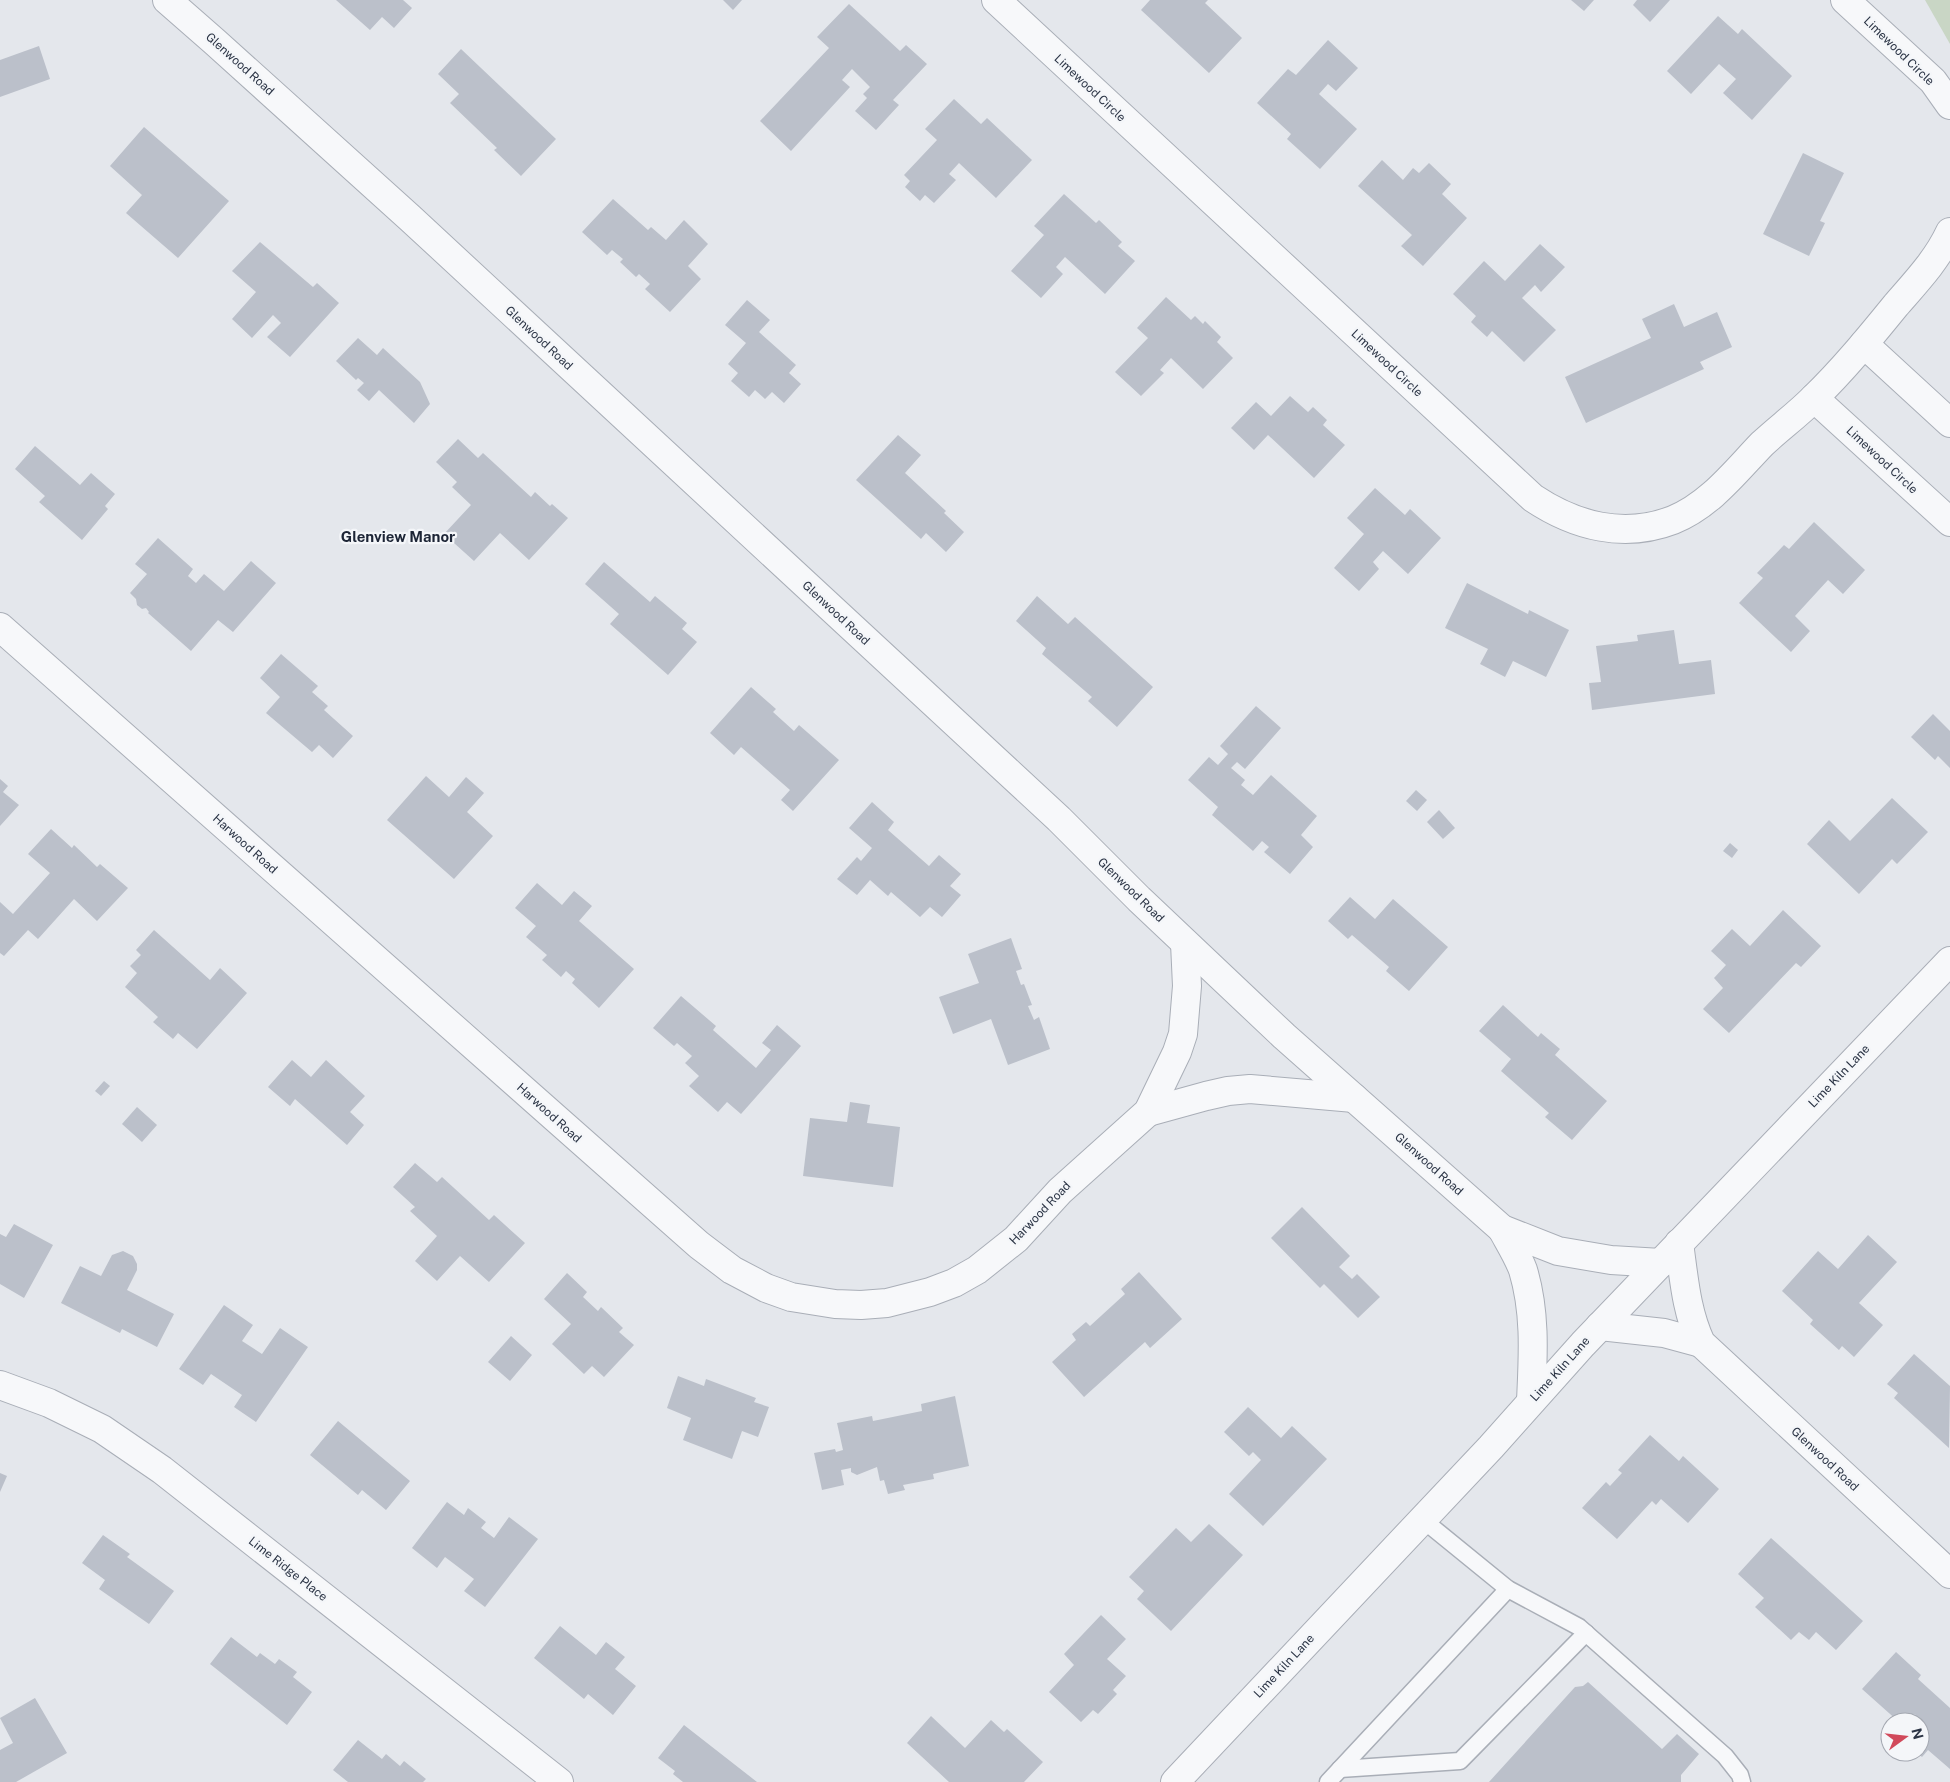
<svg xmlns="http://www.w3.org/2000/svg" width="1950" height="1782" viewBox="0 0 1950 1782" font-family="'Public Sans',sans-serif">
	<rect width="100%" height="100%" fill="#e4e7ec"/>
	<path fill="#c9d6c5" d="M 1925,0 L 1950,0 L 1950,44 Z"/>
	<g fill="#bbc0ca">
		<path d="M 336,0 L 403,0 L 412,8 L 394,28 L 382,17 L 370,30 Z"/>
		<path d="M 723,0 L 742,0 L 733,10 Z"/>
		<path d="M 1150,0 L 1208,0 L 1205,3 L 1242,38 L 1209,73 L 1141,10 Z"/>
		<path d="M 1571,0 L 1594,0 L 1584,11 Z"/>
		<path d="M 1637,0 L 1670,0 L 1650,22 L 1633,5 Z"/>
		<path d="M 849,4 L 900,51 L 906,45 L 927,64 L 893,100 L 899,105 L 876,130 L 855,111 L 867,98 L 863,94 L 870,87 L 852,69 L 842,80 L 850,87 L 791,151 L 760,121 L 829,48 L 817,37 Z"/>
		<path d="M 1718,16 L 1738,34 L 1742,29 L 1792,76 L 1752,120 L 1723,93 L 1736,79 L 1719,64 L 1691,94 L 1667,71 Z"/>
		<path d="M 1328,40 L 1358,68 L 1336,91 L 1328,84 L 1319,94 L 1357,129 L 1320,169 L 1287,139 L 1291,134 L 1257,103 L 1288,69 L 1296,75 Z"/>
		<path d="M 39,46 L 50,79 L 0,97 L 0,60 Z"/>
		<path d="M 461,49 L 556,139 L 521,176 L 494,150 L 497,148 L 450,103 L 459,94 L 438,74 Z"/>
		<path d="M 954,99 L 981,124 L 987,118 L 1032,160 L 996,198 L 959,163 L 949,174 L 956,180 L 934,203 L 925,195 L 920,201 L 905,187 L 910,181 L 904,175 L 937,140 L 925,129 Z"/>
		<path d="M 144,127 L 229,201 L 178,258 L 126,213 L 142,195 L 110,166 Z"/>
		<path d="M 1803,153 L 1844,173 L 1820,221 L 1825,223 L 1809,256 L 1763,234 Z"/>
		<path d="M 1382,160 L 1403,180 L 1413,168 L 1419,173 L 1429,163 L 1451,184 L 1442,194 L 1467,218 L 1423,266 L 1401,246 L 1412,235 L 1358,186 Z"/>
		<path d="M 1064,194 L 1096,223 L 1099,220 L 1122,242 L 1118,246 L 1135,261 L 1105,294 L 1065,257 L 1056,267 L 1063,274 L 1041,298 L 1011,271 L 1044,235 L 1034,226 Z"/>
		<path d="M 613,199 L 648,230 L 651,227 L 666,240 L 684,220 L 708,244 L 688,266 L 701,279 L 670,312 L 645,289 L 650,284 L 639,274 L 636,277 L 620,262 L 623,259 L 612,250 L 607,255 L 582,232 Z"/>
		<path d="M 260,242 L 313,287 L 317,283 L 339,303 L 290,357 L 267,337 L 281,323 L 273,315 L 252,338 L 232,319 L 256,292 L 232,271 Z"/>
		<path d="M 1540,244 L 1565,267 L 1541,292 L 1535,285 L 1522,298 L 1556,330 L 1524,362 L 1492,331 L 1487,337 L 1475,326 L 1471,322 L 1476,316 L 1453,294 L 1484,261 L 1505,281 Z"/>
		<path d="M 1166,297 L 1191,320 L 1195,316 L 1203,324 L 1205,321 L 1221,337 L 1217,342 L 1233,358 L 1203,389 L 1171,358 L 1160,370 L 1164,373 L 1141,396 L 1115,372 L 1148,338 L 1137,328 Z"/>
		<path d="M 747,300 L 770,320 L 759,332 L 796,365 L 789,373 L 801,384 L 784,403 L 772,392 L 765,399 L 755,390 L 749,397 L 731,381 L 738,373 L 728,364 L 746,343 L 725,325 Z"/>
		<path d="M 1674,304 L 1684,327 L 1717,312 L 1732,347 L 1700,362 L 1704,369 L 1586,423 L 1565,377 L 1651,338 L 1642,319 Z"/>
		<path d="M 358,338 L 377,355 L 383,348 L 420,382 L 430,404 L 414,423 L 379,390 L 369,401 L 357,390 L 364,383 L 358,378 L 356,380 L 336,361 Z"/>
		<path d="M 1290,396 L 1308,412 L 1313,407 L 1327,420 L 1323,425 L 1345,445 L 1314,478 L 1268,435 L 1254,450 L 1231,428 L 1256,402 L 1271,416 Z"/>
		<path d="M 898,435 L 921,455 L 905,473 L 946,511 L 944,513 L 964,532 L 946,552 L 926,533 L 921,539 L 856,480 Z"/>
		<path d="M 458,439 L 478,458 L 483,453 L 531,497 L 535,492 L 550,506 L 552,504 L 568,518 L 529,560 L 500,533 L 474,561 L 444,534 L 471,505 L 452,487 L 457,482 L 436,462 Z"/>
		<path d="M 35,446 L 80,485 L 91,473 L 115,494 L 105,506 L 108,509 L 82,540 L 39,502 L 45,496 L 15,469 Z"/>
		<path d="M 1375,488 L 1405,515 L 1410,509 L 1441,538 L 1408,574 L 1383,551 L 1373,562 L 1379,569 L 1359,591 L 1334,568 L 1364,534 L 1347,518 Z"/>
		<path d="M 1814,522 L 1865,570 L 1843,594 L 1828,580 L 1795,616 L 1810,631 L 1791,652 L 1739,603 L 1763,578 L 1757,573 L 1784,545 L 1789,549 Z"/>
		<path d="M 158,538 L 193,569 L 188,576 L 196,583 L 204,574 L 224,591 L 251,561 L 276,583 L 233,632 L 218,620 L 191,651 L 148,613 L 149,612 L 146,608 L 142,609 L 137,605 L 136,599 L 130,593 L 147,574 L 135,564 Z"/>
		<path d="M 604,562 L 650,602 L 655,596 L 687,623 L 682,629 L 697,642 L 668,675 L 610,624 L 619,614 L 585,584 Z"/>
		<path d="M 1467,583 L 1528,614 L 1529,610 L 1569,630 L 1546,677 L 1513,661 L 1505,677 L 1480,664 L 1488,649 L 1445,628 Z"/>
		<path d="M 1037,596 L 1068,624 L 1075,617 L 1153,687 L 1117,727 L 1088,701 L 1092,697 L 1042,654 L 1046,648 L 1016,621 Z"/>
		<path d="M 1674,630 L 1679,664 L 1711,660 L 1715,694 L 1592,710 L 1589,683 L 1601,682 L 1596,646 L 1638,641 L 1637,635 Z"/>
		<path d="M 281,654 L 318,686 L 312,692 L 328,706 L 324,710 L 353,736 L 333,758 L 319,745 L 312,752 L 266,713 L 280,697 L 260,678 Z"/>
		<path d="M 751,687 L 776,709 L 773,712 L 794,731 L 799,725 L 839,760 L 793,811 L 781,800 L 790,790 L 741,747 L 734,755 L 710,733 Z"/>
		<path d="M 1256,706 L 1281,728 L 1245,769 L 1237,762 L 1231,768 L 1245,780 L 1241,785 L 1253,795 L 1271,775 L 1317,816 L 1301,835 L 1313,847 L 1290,874 L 1264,852 L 1269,847 L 1262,841 L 1253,851 L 1212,815 L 1218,807 L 1188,780 L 1209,757 L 1218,765 L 1228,754 L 1220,746 Z"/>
		<path d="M 1933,714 L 1950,731 L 1950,768 L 1938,756 L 1935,760 L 1911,737 Z"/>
		<path d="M 426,776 L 449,797 L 466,777 L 484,793 L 467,812 L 493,836 L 454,879 L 387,820 Z"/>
		<path d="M 0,779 L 8,786 L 3,792 L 19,805 L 0,826 Z"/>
		<path d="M 1416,790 L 1427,800 L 1417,811 L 1406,801 Z"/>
		<path d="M 1892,798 L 1928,832 L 1897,864 L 1892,859 L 1859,894 L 1807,844 L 1829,820 L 1850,841 Z"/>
		<path d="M 872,802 L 894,822 L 888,830 L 929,866 L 939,855 L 961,874 L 950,886 L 961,895 L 942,917 L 930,907 L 920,917 L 891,892 L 888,896 L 870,880 L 857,895 L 837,879 L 857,857 L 861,861 L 872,848 L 849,828 Z"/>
		<path d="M 1439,810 L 1455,828 L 1443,839 L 1427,822 Z"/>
		<path d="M 51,829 L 72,848 L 74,845 L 97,867 L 100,864 L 128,888 L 97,921 L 74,899 L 38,939 L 28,930 L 4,956 L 0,953 L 0,902 L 13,914 L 50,873 L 28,854 Z"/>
		<path d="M 1730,843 L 1738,850 L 1732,858 L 1723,851 Z"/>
		<path d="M 537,883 L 562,905 L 574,891 L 592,906 L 579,921 L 634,969 L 599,1008 L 572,983 L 575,979 L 566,971 L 561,977 L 542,960 L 547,955 L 526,937 L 536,926 L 515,908 Z"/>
		<path d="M 1350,897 L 1375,919 L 1393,899 L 1448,947 L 1409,991 L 1386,971 L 1389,967 L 1352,935 L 1348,939 L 1328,921 Z"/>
		<path d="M 1783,910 L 1821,946 L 1801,967 L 1796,963 L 1729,1033 L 1703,1009 L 1723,988 L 1714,978 L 1726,965 L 1711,951 L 1732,929 L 1750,946 Z"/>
		<path d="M 154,930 L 210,980 L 220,968 L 247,993 L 197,1049 L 178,1033 L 173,1039 L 153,1022 L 158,1017 L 125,987 L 137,973 L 130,966 L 141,955 L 136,950 Z"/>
		<path d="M 1011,938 L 1022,969 L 1016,971 L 1021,985 L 1024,984 L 1032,1005 L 1028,1006 L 1034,1020 L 1039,1017 L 1050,1049 L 1008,1065 L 991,1019 L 953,1034 L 939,997 L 979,983 L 968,954 Z"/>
		<path d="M 681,996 L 716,1026 L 713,1030 L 756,1068 L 771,1050 L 762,1043 L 777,1025 L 801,1046 L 741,1114 L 727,1102 L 718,1112 L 689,1086 L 699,1076 L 685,1063 L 692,1056 L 677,1043 L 674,1046 L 653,1028 Z"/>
		<path d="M 1503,1005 L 1538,1037 L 1541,1033 L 1560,1049 L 1555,1055 L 1607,1101 L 1572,1140 L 1545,1117 L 1549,1113 L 1501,1071 L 1511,1059 L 1479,1031 Z"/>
		<path d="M 292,1060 L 311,1077 L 326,1060 L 365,1096 L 350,1112 L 364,1125 L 347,1145 L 295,1099 L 290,1106 L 268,1087 Z"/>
		<path d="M 104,1081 L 110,1086 L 101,1096 L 95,1091 Z"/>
		<path d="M 850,1102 L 870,1105 L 867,1123 L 900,1127 L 893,1187 L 803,1176 L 810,1118 L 847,1122 Z"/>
		<path d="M 137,1107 L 157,1125 L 142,1142 L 122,1124 Z"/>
		<path d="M 415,1163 L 437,1182 L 442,1177 L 489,1220 L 494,1215 L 525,1243 L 489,1282 L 460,1256 L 437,1281 L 415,1261 L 437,1236 L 410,1211 L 415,1207 L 393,1187 Z"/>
		<path d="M 1302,1207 L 1350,1256 L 1339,1267 L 1352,1279 L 1357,1274 L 1380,1297 L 1358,1318 L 1324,1284 L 1320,1288 L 1271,1238 Z"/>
		<path d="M 14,1224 L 53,1245 L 24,1298 L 0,1284 L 0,1234 L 6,1237 Z"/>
		<path d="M 1868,1235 L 1897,1262 L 1859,1303 L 1883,1325 L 1854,1357 L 1842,1346 L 1839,1350 L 1810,1324 L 1813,1320 L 1782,1291 L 1818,1251 L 1838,1269 Z"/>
		<path d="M 123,1251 L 133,1256 L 137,1264 L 137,1270 L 127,1290 L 174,1314 L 157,1347 L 122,1329 L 120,1333 L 61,1303 L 80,1266 L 101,1276 L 112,1255 Z"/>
		<path d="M 1139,1272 L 1182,1319 L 1150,1348 L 1145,1342 L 1084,1397 L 1052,1362 L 1076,1340 L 1072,1334 L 1086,1322 L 1090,1326 L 1125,1294 L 1121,1289 Z"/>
		<path d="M 567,1273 L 587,1292 L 583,1297 L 598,1311 L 601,1307 L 623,1328 L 619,1332 L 634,1345 L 604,1377 L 592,1366 L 584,1374 L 552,1344 L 571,1324 L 544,1299 Z"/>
		<path d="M 224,1305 L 253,1325 L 242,1341 L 262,1354 L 280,1328 L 308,1347 L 256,1422 L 234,1407 L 242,1395 L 211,1374 L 203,1385 L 179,1369 Z"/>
		<path d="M 511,1336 L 532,1355 L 510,1381 L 488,1362 Z"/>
		<path d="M 1914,1354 L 1950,1386 L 1949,1448 L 1894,1398 L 1898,1393 L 1887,1384 Z"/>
		<path d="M 678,1376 L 704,1386 L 706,1379 L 756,1398 L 754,1402 L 769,1407 L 758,1437 L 742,1431 L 732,1459 L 683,1440 L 691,1418 L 667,1408 Z"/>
		<path d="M 955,1396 L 969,1466 L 933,1474 L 934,1479 L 903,1485 L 905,1490 L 888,1494 L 884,1480 L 880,1481 L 877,1467 L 857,1475 L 851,1472 L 851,1468 L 841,1470 L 844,1485 L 822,1490 L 814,1453 L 835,1449 L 836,1452 L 843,1450 L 837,1423 L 872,1416 L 873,1421 L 922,1411 L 921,1404 Z"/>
		<path d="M 1248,1407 L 1281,1438 L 1292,1426 L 1327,1459 L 1263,1526 L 1229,1494 L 1261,1460 L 1253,1452 L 1249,1456 L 1224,1432 Z"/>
		<path d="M 338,1421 L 410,1481 L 386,1510 L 362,1490 L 358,1495 L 310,1455 Z"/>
		<path d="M 1650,1435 L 1679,1461 L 1683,1456 L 1719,1489 L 1688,1523 L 1661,1499 L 1656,1505 L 1652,1501 L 1617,1539 L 1582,1508 L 1606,1482 L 1610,1486 L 1622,1473 L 1618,1470 Z"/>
		<path d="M 0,1473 L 7,1476 L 0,1492 Z"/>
		<path d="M 447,1502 L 464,1515 L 468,1508 L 486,1522 L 481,1528 L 494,1538 L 509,1517 L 538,1539 L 485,1607 L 464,1591 L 474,1579 L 445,1557 L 437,1568 L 412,1548 Z"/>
		<path d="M 1209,1524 L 1243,1555 L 1171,1631 L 1137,1599 L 1144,1591 L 1129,1577 L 1176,1528 L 1191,1542 Z"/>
		<path d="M 103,1535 L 130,1554 L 127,1557 L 174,1591 L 149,1624 L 99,1589 L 105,1580 L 82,1563 Z"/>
		<path d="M 1771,1538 L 1863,1621 L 1836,1650 L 1816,1632 L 1809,1640 L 1799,1632 L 1791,1640 L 1755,1607 L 1764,1598 L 1738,1574 Z"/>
		<path d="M 1101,1615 L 1126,1639 L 1107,1659 L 1126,1676 L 1113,1690 L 1117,1694 L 1098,1714 L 1093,1710 L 1081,1722 L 1049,1692 L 1074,1665 L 1064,1654 Z"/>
		<path d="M 560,1626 L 596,1655 L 606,1642 L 625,1657 L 615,1669 L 636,1686 L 613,1715 L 588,1694 L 584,1699 L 534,1658 Z"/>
		<path d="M 231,1637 L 257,1657 L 260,1653 L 275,1664 L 279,1659 L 297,1672 L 293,1677 L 312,1692 L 287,1725 L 210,1664 Z"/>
		<path d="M 1896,1652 L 1921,1675 L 1918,1679 L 1950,1708 L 1950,1769 L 1928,1750 L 1922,1757 L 1917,1752 L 1920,1752 L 1920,1722 L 1899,1722 L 1862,1689 Z"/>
		<path d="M 1588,1682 L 1662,1749 L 1677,1734 L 1699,1754 L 1681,1775 L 1681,1782 L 1489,1782 L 1575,1687 L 1583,1686 Z"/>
		<path d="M 35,1698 L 67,1753 L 16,1782 L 0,1782 L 0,1750 L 13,1743 L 0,1718 Z"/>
		<path d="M 931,1716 L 965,1748 L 991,1720 L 1004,1732 L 1007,1729 L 1043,1762 L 1024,1782 L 949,1782 L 907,1743 Z"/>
		<path d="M 684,1725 L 757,1782 L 683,1782 L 673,1774 L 675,1771 L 658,1758 Z"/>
		<path d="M 358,1740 L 382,1759 L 386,1754 L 400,1766 L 404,1761 L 426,1779 L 423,1782 L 348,1782 L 333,1770 Z"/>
	</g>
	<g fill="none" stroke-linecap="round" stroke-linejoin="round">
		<g stroke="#a9aeb7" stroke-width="19">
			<g id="service">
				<path d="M 1422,1519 L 1508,1589 L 1579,1627 L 1725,1756 L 1740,1775 L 1742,1782"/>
				<path d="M 1340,1769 L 1460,1761 L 1586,1633"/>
				<path d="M 1328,1782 L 1508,1589"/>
			</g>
		</g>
		<g stroke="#a9aeb7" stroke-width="30">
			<g id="minor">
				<path d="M 167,0 L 215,42 L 410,218 L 1059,819 L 1139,899 L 1284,1036 L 1502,1229 L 1558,1251 L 1611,1260 L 1661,1263"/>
				<path d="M 996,0 L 1533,498 C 1575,526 1624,539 1673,520 C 1710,505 1735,472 1762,444 C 1778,429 1797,415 1813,399 C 1843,370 1870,337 1896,305 C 1916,282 1937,260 1950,232"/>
				<path d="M 1845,0 L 1933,81 L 1950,105"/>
				<path d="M 1864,344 L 1950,423"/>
				<path d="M 1814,398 L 1950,522"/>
				<path d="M 0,627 L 699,1245 L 732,1270 L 766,1288 L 791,1297 L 835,1304 L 861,1305 L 887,1303 L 930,1292 L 954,1283 L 977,1270 L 1016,1239 L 1060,1191 L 1148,1112 L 1177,1052 L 1183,1034 L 1187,986 L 1185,943"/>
				<path d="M 1148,1112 L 1206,1096 L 1228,1091 L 1250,1089 L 1354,1098"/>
				<path d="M 1502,1229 C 1509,1242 1518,1256 1523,1270 C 1536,1313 1533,1357 1531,1401"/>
				<path d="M 1679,1243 C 1684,1278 1686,1311 1701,1343 L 1950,1574"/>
				<path d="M 1600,1326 L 1664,1333 L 1701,1343"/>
				<path d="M 0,1385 L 49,1403 L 102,1429 L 162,1470 L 559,1782"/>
				<path d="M 1175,1782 L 1491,1447 L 1583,1344 L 1950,961"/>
			</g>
		</g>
		<use href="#service" stroke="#f7f8fa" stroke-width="16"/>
		<use href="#minor" stroke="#f7f8fa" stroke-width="28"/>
	</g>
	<g text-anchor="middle" stroke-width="4.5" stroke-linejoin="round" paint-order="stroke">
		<g font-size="12" fill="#2b3445" stroke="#f4f6f9">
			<text transform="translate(1899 51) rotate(44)" y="4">Limewood Circle</text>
			<text transform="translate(240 64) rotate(42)" y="4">Glenwood Road</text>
			<text transform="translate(1090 88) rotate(43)" y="4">Limewood Circle</text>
			<text transform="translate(539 338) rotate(43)" y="4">Glenwood Road</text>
			<text transform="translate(1387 363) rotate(43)" y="4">Limewood Circle</text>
			<text transform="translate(1882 460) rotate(43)" y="4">Limewood Circle</text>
			<text transform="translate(836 613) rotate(43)" y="4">Glenwood Road</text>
			<text transform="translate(245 844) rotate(42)" y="4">Harwood Road</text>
			<text transform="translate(1131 890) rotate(44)" y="4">Glenwood Road</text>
			<text transform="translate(1839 1076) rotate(-46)" y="4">Lime Kiln Lane</text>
			<text transform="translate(549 1113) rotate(42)" y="4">Harwood Road</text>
			<text transform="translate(1429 1164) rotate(42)" y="4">Glenwood Road</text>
			<text transform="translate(1040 1213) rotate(-46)" y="4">Harwood Road</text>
			<text transform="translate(1560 1369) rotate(-48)" y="4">Lime Kiln Lane</text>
			<text transform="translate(1825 1459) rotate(43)" y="4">Glenwood Road</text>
			<text transform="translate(288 1569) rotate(38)" y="4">Lime Ridge Place</text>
			<text transform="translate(1284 1666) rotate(-47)" y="4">Lime Kiln Lane</text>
		</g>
		<g font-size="15" font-weight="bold" fill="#1d2536" stroke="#f4f6f9">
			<text x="398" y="542">Glenview Manor</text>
		</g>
	</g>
	<g transform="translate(1905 1737) rotate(75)"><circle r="24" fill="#f4f6f9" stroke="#a4a8b1"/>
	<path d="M0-4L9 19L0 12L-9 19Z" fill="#d1495b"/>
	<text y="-8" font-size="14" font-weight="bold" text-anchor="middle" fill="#2b3445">N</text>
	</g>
</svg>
